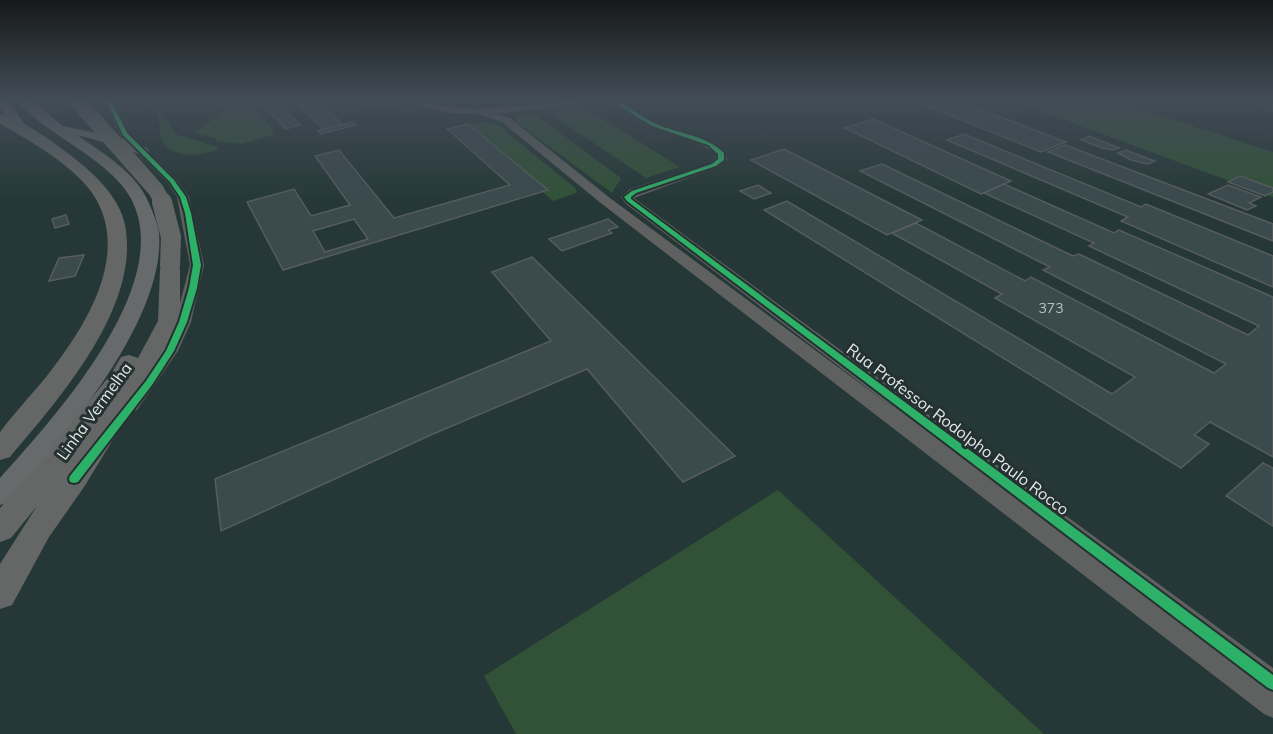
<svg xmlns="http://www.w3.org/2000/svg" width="1273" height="734" viewBox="0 0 1273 734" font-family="Mulish,sans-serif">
	<rect width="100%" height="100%" fill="#282e2e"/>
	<rect fill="#253837" x="0" y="98" width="1273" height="636"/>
	<g fill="#315237">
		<path d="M 146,98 L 151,98 L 176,134 L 217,147 L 218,149 C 204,156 173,159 163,143 C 159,135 161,123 157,115 C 154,109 149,103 146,98 Z"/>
		<path d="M 215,98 L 244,98 L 274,131 L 273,135 L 241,144 L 216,141 L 216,138 L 194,133 L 225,110 Z"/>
		<path d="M 352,98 L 402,98 L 406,101 L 373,111 L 366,109 Z"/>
		<path d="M 1014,98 L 1106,98 L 1273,152 L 1273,197 L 1035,109 Z"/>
		<path d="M 578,104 L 680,167 L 646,178 L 540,107 Z"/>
		<path d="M 523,115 L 536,115 L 621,178 L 612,193 L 515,121 L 517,118 Z"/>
		<path d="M 487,122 L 498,125 L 575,188 L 577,191 L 576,193 L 553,201 L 465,125 Z"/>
		<path d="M 778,490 L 1044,734 L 516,734 L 484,676 Z"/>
	</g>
	<g fill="#3a4a4d" stroke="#575c5c" stroke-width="1.5" fill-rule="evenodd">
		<path d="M 256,98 L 273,98 L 300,125 L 286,129 Z"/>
		<path d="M 305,98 L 313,98 L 343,125 L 324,130 L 293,101 Z"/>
		<path d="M 934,98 L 951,98 L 1066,142 L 1041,152 L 919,103 Z"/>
		<path d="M 1251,98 L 1273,98 L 1273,111 L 1257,106 L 1265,102 Z"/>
		<path d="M 873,119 L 1011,181 L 981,194 L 845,128 Z"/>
		<path d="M 353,122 L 356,125 L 321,134 L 318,131 Z"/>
		<path d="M 468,124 L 548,190 L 283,270 L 247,202 L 294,189 L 311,216 L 350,205 L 315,156 L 339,150 L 394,218 L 510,185 L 447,129 ZM 354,219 L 368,239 L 325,252 L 313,231 Z"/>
		<path d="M 964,134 L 1141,207 L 1146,204 L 1273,256 L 1273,287 L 1121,221 L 1128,217 L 947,140 Z"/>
		<path d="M 1089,136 L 1119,148 L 1113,150 L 1102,148 L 1081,140 Z"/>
		<path d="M 1065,145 L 1273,224 L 1273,241 L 1048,152 Z"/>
		<path d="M 784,149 L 922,220 L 887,235 L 751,160 Z"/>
		<path d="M 1125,150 L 1155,161 L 1148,164 L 1131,160 L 1118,153 Z"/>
		<path d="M 882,164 L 1073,256 L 1079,254 L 1248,335 L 1259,326 L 1089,246 L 1094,243 L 984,193 L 1004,184 L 1114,233 L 1119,230 L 1273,297 L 1273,457 L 1210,422 L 1194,435 L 1209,444 L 1181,468 L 764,210 L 787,201 L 1112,394 L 1135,377 L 995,298 L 1002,294 L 892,233 L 916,223 L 1025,281 L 1031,277 L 1214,373 L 1226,364 L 1043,270 L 1050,267 L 860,171 Z"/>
		<path d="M 1240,176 L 1273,188 L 1273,192 L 1265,196 L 1228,182 Z"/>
		<path d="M 758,185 L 771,193 L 754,199 L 740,191 Z"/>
		<path d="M 1228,185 L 1261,197 L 1249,203 L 1256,206 L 1247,210 L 1208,194 Z"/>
		<path d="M 66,215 L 69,224 L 55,228 L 52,219 Z"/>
		<path d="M 608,219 L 618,227 L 608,230 L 612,233 L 562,251 L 549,239 Z"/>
		<path d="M 84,255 L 75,276 L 49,281 L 59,258 Z"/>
		<path d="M 532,257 L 735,456 L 683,482 L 587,369 L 433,434 L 221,531 L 215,479 L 551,341 L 492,272 Z"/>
		<path d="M 1263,463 L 1273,468 L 1273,526 L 1226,496 Z"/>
	</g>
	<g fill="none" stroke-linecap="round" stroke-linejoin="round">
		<g fill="#5e6160" fill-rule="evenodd">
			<path d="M 102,98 L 112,98 L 129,133 L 176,179 L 189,197 L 204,265 L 191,322 L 178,351 L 137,410 L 131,412 L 125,410 L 122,406 L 163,350 L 175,322 L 190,265 L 177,197 L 168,183 L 121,136 Z"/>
			<path d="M 410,98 L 422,98 L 432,104 L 451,107 L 477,109 L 535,105 L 584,98 L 612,98 L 621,101 L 658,123 L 714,142 L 726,153 L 727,160 L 718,167 L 634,198 L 1273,668 L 1273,718 L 1264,714 L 602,204 L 502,122 L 478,114 L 451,113 L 426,108 ZM 602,101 C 620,107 634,119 651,127 C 672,137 697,139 716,154 L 715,159 L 710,163 L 630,189 L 621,197 L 625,203 L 896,410 L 610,198 L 510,118 L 496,114 Z"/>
		</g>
		<g fill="#676a6a" fill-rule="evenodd">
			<path d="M 0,98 L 6,98 L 28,129 L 26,132 L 16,132 L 0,108 Z"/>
			<path d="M 15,98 L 28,98 L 63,126 L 121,138 L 147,148 L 149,151 L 142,155 L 111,144 L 77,135 C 101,152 134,171 147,199 C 151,208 158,223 159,233 C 166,320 62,439 9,502 L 0,505 L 0,478 C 54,418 188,272 124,188 C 95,151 45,135 15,98 Z"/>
		</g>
		<g fill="#646766" fill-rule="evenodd">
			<path d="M 0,114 C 24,120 55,143 74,158 C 97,176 123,201 126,231 C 137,311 58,400 10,457 L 0,460 C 0,452 0,441 0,433 C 2,427 39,386 46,377 C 83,330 130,259 96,199 C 78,168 31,141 0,124 Z"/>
			<path d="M 170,264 L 177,266 L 180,270 L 180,321 L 158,366 L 84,487 L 49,537 L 12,605 L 0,609 L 0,564 L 37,506 L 11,538 L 0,542 L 0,508 L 35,469 L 111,374 L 121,357 L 129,355 L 138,358 L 158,321 L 160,270 L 163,266 Z"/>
		</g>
		<path stroke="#646766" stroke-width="16" d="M 75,98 L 156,190 L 163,203"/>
		<path stroke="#646766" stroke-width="20" d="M 162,202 L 171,237 L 170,266"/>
		<g stroke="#253130" stroke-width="4">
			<g id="cycleway">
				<path d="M 105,98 L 110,98 L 127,133 L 174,180 L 186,197 L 191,213 L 201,265 L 197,288 L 187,322 L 174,351 L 152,385 L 78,482 L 74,483 L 70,482 L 69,479 L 70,476 L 146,381 L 166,351 L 179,322 L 189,288 L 193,265 L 185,213 L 180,197 L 170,182 L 123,135 Z"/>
				<path d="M 598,98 C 623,98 635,114 656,124 C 679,134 706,135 724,153 L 724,160 L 716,166 L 636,193 L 631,197 L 631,199 L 1273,675 L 1273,690 L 1268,688 L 627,201 L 624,197 L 632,191 L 712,164 L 718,159 L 718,154 L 708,145 L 652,126 L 616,104 Z"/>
			</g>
		</g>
		<use href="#cycleway" fill="#2db169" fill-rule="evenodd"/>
	</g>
	<linearGradient id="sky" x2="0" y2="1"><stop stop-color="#161919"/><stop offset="0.49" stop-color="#424c57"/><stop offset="1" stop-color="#424c57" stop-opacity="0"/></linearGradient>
	<rect width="1273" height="201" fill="url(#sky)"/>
	<g text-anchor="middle" stroke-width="6" stroke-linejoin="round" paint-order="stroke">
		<g font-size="14" fill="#b7c1c1">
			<text x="1051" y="313">373</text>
		</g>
		<g font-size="16" fill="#e1e9e8" stroke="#253130">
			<text transform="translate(94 411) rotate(-54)" y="6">Linha Vermelha</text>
			<text transform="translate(958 429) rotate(37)" y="6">Rua Professor Rodolpho Paulo Rocco</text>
		</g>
	</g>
</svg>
